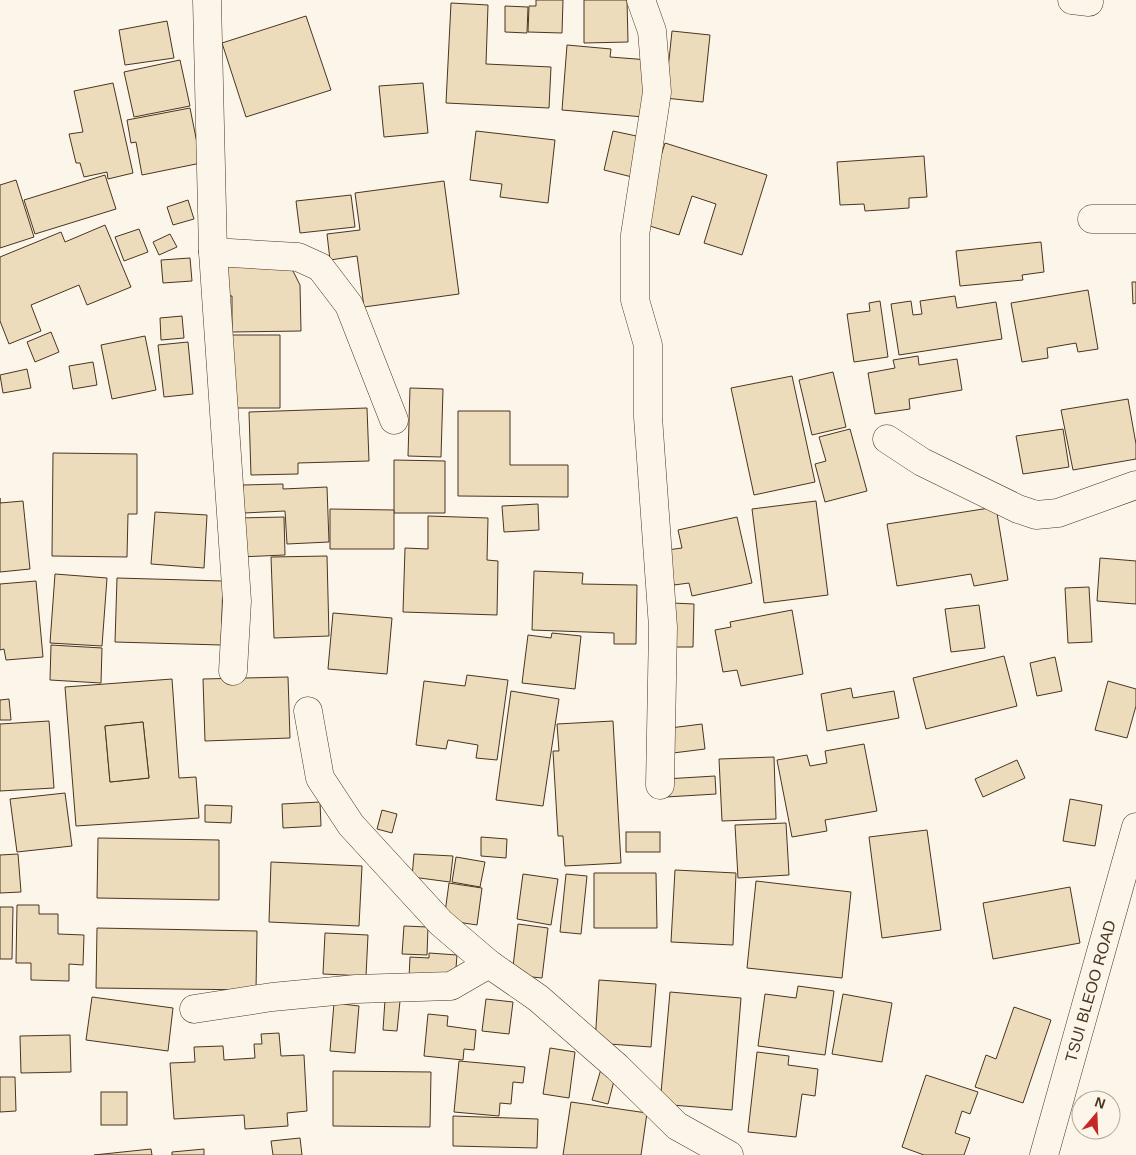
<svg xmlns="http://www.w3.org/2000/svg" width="1136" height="1155" viewBox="0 0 1136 1155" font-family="Arial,sans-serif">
	<rect width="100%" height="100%" fill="#fbf6e9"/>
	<g fill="#ecdcbc" stroke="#4a3520" fill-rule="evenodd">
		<path d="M 536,0 L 563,0 L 562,33 L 528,32 L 529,6 L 536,6 Z"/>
		<path d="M 584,0 L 627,0 L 628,42 L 584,43 Z"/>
		<path d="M 451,3 L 488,5 L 486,64 L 551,67 L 549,108 L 446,103 Z"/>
		<path d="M 505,6 L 528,7 L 527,33 L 505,32 Z"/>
		<path d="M 306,16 L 331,90 L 246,117 L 222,43 Z"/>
		<path d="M 167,21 L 174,58 L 125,65 L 119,30 Z"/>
		<path d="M 672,31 L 710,35 L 703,102 L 665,98 Z"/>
		<path d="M 567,45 L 611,49 L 610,57 L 649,60 L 644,117 L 562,110 Z"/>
		<path d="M 180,60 L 190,106 L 134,117 L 124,72 Z"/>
		<path d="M 113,83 L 133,173 L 108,179 L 107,172 L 84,177 L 80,163 L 76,163 L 69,134 L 83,132 L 74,91 Z"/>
		<path d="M 423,83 L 428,133 L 384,137 L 379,86 Z"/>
		<path d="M 190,108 L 201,163 L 142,175 L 136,142 L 131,143 L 127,120 Z"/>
		<path d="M 476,131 L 555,140 L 548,203 L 500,197 L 502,184 L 470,180 Z"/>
		<path d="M 613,131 L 641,137 L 632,177 L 604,170 Z"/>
		<path d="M 665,143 L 767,175 L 742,255 L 704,243 L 716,204 L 692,196 L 679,235 L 640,223 Z"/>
		<path d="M 924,156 L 927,197 L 909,198 L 909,208 L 865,211 L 864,204 L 840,205 L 837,162 Z"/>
		<path d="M 105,175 L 116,209 L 35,234 L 24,200 Z"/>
		<path d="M 16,180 L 34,237 L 0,248 L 0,185 Z"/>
		<path d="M 444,181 L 459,294 L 364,307 L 357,256 L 330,260 L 327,234 L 360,230 L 355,193 Z"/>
		<path d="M 351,195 L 355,227 L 300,233 L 296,201 Z"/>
		<path d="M 188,200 L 194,219 L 173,225 L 167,207 Z"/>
		<path d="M 105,225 L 131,287 L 87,305 L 79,285 L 31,305 L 41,331 L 9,344 L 0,321 L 0,257 L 61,232 L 65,242 Z"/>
		<path d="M 139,229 L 148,252 L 124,261 L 115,237 Z"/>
		<path d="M 170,234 L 177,247 L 159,255 L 153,242 Z"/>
		<path d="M 1041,242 L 1044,272 L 1022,275 L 1023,280 L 960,286 L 956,251 Z"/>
		<path d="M 190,258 L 192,281 L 163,283 L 161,260 Z"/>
		<path d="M 226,263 L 289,263 L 300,285 L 301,331 L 232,332 L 232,296 L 227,296 Z"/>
		<path d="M 1132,282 L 1136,282 L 1136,303 L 1133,304 Z"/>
		<path d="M 1088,290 L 1098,349 L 1078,352 L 1076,343 L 1047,348 L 1048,358 L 1022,362 L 1011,303 Z"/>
		<path d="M 955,296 L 957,308 L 996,302 L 1002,339 L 899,355 L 891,304 L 911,301 L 913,315 L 922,314 L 920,301 Z"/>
		<path d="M 880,301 L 888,357 L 854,362 L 847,314 L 870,311 L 869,303 Z"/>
		<path d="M 182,316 L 184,338 L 161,340 L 160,318 Z"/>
		<path d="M 51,332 L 59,352 L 35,362 L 27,342 Z"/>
		<path d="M 232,335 L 280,335 L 280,408 L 231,408 Z"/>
		<path d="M 145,336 L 156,390 L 112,399 L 101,345 Z"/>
		<path d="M 188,342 L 193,394 L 164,397 L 158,345 Z"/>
		<path d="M 918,356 L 919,365 L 957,359 L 962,390 L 909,399 L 910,409 L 875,414 L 868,373 L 895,368 L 893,360 Z"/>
		<path d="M 93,362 L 97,385 L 73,389 L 69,366 Z"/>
		<path d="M 27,369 L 31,388 L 3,393 L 0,375 Z"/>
		<path d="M 833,372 L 846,427 L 812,435 L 799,380 Z"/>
		<path d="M 792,376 L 815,482 L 754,495 L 731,388 Z"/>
		<path d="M 410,388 L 443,389 L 441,457 L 408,456 Z"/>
		<path d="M 1128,399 L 1136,444 L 1136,459 L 1073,470 L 1061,410 Z"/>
		<path d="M 367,408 L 369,461 L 298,463 L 298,474 L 251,475 L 249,412 Z"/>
		<path d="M 458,411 L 510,411 L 510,465 L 568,465 L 568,497 L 458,496 Z"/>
		<path d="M 850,429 L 867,491 L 825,502 L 815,464 L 826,461 L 819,437 Z"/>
		<path d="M 1063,429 L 1069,467 L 1023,474 L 1016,436 Z"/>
		<path d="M 53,453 L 137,454 L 137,514 L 128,514 L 127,557 L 52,556 Z"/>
		<path d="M 394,460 L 445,461 L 445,513 L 394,513 Z"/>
		<path d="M 283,484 L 283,489 L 327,487 L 329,542 L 287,544 L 285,511 L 244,513 L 243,485 Z"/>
		<path d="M 0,498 L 0,503 L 23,501 L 30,569 L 0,572 Z"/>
		<path d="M 816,501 L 828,595 L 764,603 L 752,509 Z"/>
		<path d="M 538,504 L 539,530 L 504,532 L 502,506 Z"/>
		<path d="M 996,507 L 1008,580 L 974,586 L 971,574 L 897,586 L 887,524 Z"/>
		<path d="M 330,509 L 394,510 L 394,549 L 330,549 Z"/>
		<path d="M 155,512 L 207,515 L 204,568 L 151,564 Z"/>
		<path d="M 428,516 L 488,518 L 487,560 L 498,561 L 497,615 L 403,612 L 405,548 L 428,549 Z"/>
		<path d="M 284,517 L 285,555 L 239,557 L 238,518 Z"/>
		<path d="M 737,517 L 752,583 L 692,596 L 689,583 L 674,585 L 667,550 L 682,548 L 678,530 Z"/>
		<path d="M 327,556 L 329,636 L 274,638 L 271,557 Z"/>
		<path d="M 1100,558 L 1136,561 L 1136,604 L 1097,601 Z"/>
		<path d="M 534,571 L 583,573 L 582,584 L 637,585 L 636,644 L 614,644 L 614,633 L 532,630 Z"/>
		<path d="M 55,574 L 107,578 L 102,646 L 50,643 Z"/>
		<path d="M 117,578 L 223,581 L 221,645 L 115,642 Z"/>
		<path d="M 36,581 L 43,657 L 6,660 L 4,649 L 0,650 L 0,584 Z"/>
		<path d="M 1089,587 L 1092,642 L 1068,643 L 1065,588 Z"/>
		<path d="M 672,603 L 694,604 L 693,647 L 671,647 Z"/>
		<path d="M 979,605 L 985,648 L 951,652 L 945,609 Z"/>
		<path d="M 792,610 L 803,674 L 741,686 L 737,670 L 723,672 L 715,630 L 731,627 L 730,622 Z"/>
		<path d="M 333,613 L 392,618 L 387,674 L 328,669 Z"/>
		<path d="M 552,633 L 581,636 L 575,689 L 522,683 L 528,635 L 551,638 Z"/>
		<path d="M 51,645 L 102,648 L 101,683 L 50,680 Z"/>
		<path d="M 1004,656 L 1017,706 L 926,729 L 913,678 Z"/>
		<path d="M 1055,657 L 1062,691 L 1037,696 L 1030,663 Z"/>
		<path d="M 467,675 L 508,680 L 497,760 L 476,758 L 478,745 L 448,740 L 446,749 L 416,745 L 424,681 L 465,686 Z"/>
		<path d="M 288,677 L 290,738 L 205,741 L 203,679 Z"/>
		<path d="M 172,679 L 179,778 L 196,777 L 199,818 L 76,826 L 65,687 ZM 143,722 L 149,778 L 110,782 L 105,726 Z"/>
		<path d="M 1108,681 L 1136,689 L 1136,706 L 1127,738 L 1095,730 Z"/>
		<path d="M 851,688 L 853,698 L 894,691 L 899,718 L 827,731 L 821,694 Z"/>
		<path d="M 511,691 L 559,699 L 543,806 L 496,800 Z"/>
		<path d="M 9,699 L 11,720 L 0,720 L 0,700 Z"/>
		<path d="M 49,721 L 54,788 L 0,791 L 0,724 Z"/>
		<path d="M 613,721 L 621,863 L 565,866 L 563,836 L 558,836 L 553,751 L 559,751 L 557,724 Z"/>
		<path d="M 143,722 L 149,778 L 110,782 L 105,726 Z"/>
		<path d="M 702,724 L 705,749 L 673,753 L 670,728 Z"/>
		<path d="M 864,744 L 877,811 L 825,820 L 827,831 L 792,837 L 777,760 L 807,755 L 810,766 L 827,763 L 825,751 Z"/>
		<path d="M 774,757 L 776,819 L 722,821 L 719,759 Z"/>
		<path d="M 1017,760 L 1025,778 L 983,797 L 975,779 Z"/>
		<path d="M 715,776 L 716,794 L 666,797 L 665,779 Z"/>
		<path d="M 65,793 L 72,846 L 17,852 L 10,799 Z"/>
		<path d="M 1070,799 L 1102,805 L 1095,846 L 1063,841 Z"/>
		<path d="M 320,802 L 321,826 L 283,828 L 282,804 Z"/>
		<path d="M 205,805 L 232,806 L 231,823 L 205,822 Z"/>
		<path d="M 382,810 L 397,814 L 392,833 L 377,829 Z"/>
		<path d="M 786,823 L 789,875 L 738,878 L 735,825 Z"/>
		<path d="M 927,830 L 941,930 L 882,938 L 869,837 Z"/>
		<rect x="626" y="832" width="34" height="20"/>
		<path d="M 481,837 L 507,839 L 506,858 L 481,856 Z"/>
		<path d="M 98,838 L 219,840 L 219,900 L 97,898 Z"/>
		<path d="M 18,854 L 21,892 L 0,893 L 0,855 Z"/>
		<path d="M 414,854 L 453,856 L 450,882 L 412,877 Z"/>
		<path d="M 456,857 L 485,862 L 480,887 L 452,882 Z"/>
		<path d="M 271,862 L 362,866 L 359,926 L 269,922 Z"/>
		<path d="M 675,870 L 736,873 L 733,945 L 671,942 Z"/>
		<path d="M 594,873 L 656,873 L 657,928 L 594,928 Z"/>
		<path d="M 523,874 L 558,879 L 551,925 L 517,919 Z"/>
		<path d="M 566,874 L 587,876 L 581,934 L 560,932 Z"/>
		<path d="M 756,881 L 851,892 L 842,978 L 747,968 Z"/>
		<path d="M 449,883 L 482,888 L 477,925 L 444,920 Z"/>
		<path d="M 1070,887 L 1080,943 L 993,959 L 983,903 Z"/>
		<path d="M 17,905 L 39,905 L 39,914 L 58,914 L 58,934 L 84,935 L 83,965 L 69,964 L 69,981 L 31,980 L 31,963 L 16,963 Z"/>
		<path d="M 0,907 L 13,907 L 12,959 L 0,959 Z"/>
		<path d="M 518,924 L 548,928 L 542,978 L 512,975 Z"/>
		<path d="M 404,926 L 428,927 L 427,955 L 402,954 Z"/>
		<path d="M 97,928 L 257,931 L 256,990 L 96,988 Z"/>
		<path d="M 325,933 L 368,935 L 366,976 L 323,974 Z"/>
		<path d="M 429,953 L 457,955 L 455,981 L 409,978 L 410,957 L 429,958 Z"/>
		<path d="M 599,980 L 656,984 L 651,1047 L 595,1043 Z"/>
		<path d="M 798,986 L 834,991 L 825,1055 L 758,1046 L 765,994 L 796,998 Z"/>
		<path d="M 670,992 L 741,998 L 732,1110 L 660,1104 Z"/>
		<path d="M 843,994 L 892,1003 L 882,1062 L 832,1054 Z"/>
		<path d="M 92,997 L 173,1008 L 168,1051 L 86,1040 Z"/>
		<path d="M 486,999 L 513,1002 L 509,1034 L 482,1031 Z"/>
		<path d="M 385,1000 L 400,1001 L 397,1031 L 383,1030 Z"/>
		<path d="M 334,1003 L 359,1006 L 355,1053 L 330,1051 Z"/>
		<path d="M 1014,1007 L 1051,1020 L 1023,1103 L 975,1087 L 986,1055 L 996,1059 Z"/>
		<path d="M 428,1014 L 448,1016 L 447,1026 L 476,1030 L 474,1050 L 464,1049 L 463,1060 L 424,1056 Z"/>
		<path d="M 279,1033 L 281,1056 L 304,1055 L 307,1111 L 287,1113 L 288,1126 L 245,1129 L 244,1115 L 174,1119 L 170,1063 L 195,1062 L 194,1047 L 223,1046 L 224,1060 L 255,1058 L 254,1044 L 262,1044 L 261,1034 Z"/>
		<path d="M 70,1035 L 71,1072 L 21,1073 L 20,1036 Z"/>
		<path d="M 550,1048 L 575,1052 L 569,1098 L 543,1094 Z"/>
		<path d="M 757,1052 L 789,1056 L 788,1065 L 818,1069 L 815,1096 L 802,1094 L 796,1137 L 748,1132 Z"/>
		<path d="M 459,1061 L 525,1067 L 523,1083 L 513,1082 L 511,1104 L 500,1103 L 499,1116 L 454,1112 Z"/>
		<path d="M 601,1069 L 616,1073 L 608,1104 L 592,1100 Z"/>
		<path d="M 333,1071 L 431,1072 L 430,1127 L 333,1126 Z"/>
		<path d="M 926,1075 L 978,1092 L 970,1114 L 962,1111 L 955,1133 L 970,1138 L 964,1155 L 924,1155 L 902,1147 Z"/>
		<path d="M 0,1077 L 15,1077 L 16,1111 L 0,1112 Z"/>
		<rect x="101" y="1092" width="26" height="33"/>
		<path d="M 571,1102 L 647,1113 L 641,1155 L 563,1155 Z"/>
		<path d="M 453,1116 L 538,1119 L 537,1148 L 453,1146 Z"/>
		<path d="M 300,1138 L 302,1155 L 273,1155 L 271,1141 Z"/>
		<path d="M 151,1149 L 152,1155 L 94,1155 Z"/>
		<path d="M 204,1149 L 204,1155 L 172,1155 L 172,1152 Z"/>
	</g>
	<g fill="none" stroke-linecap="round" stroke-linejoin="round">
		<g stroke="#4a3520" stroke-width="29">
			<g id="minor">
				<path d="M 207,0 L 213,252 L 237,601 L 233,671"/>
				<path d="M 641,0 L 652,31 L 657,92 L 635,235 L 635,300 L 648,345 L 648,417 L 663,627 L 660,785"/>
				<path d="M 1072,0 L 1089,2"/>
				<path d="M 1092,219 L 1136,219"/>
				<path d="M 213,252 L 298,257 L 320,267 L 349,305 L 394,420"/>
				<path d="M 887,439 L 922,462 L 1018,509 L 1036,515 L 1058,513 L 1136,485"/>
				<path d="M 308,711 L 320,778 L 351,825 L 441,923 L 489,964 L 538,998 L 617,1067 L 677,1126 L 729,1155"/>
				<path d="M 194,1009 L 272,997 L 356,989 L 451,986 L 489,964"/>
				<path d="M 1044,1155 L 1136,827"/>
			</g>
		</g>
		<use href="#minor" stroke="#fbf6e9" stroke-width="28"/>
	</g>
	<g text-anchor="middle" stroke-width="4" stroke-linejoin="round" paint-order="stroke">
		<g font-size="16" fill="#4a3520" stroke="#fbf6e9">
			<text transform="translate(1090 991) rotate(-74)" y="6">TSUI BLEOO ROAD</text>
		</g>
	</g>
	<g transform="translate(1096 1115) rotate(19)"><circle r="24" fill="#fbf6e9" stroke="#b4a999"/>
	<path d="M0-4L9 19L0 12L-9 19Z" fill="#c62828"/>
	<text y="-8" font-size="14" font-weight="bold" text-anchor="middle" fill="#4a3520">N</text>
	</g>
</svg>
